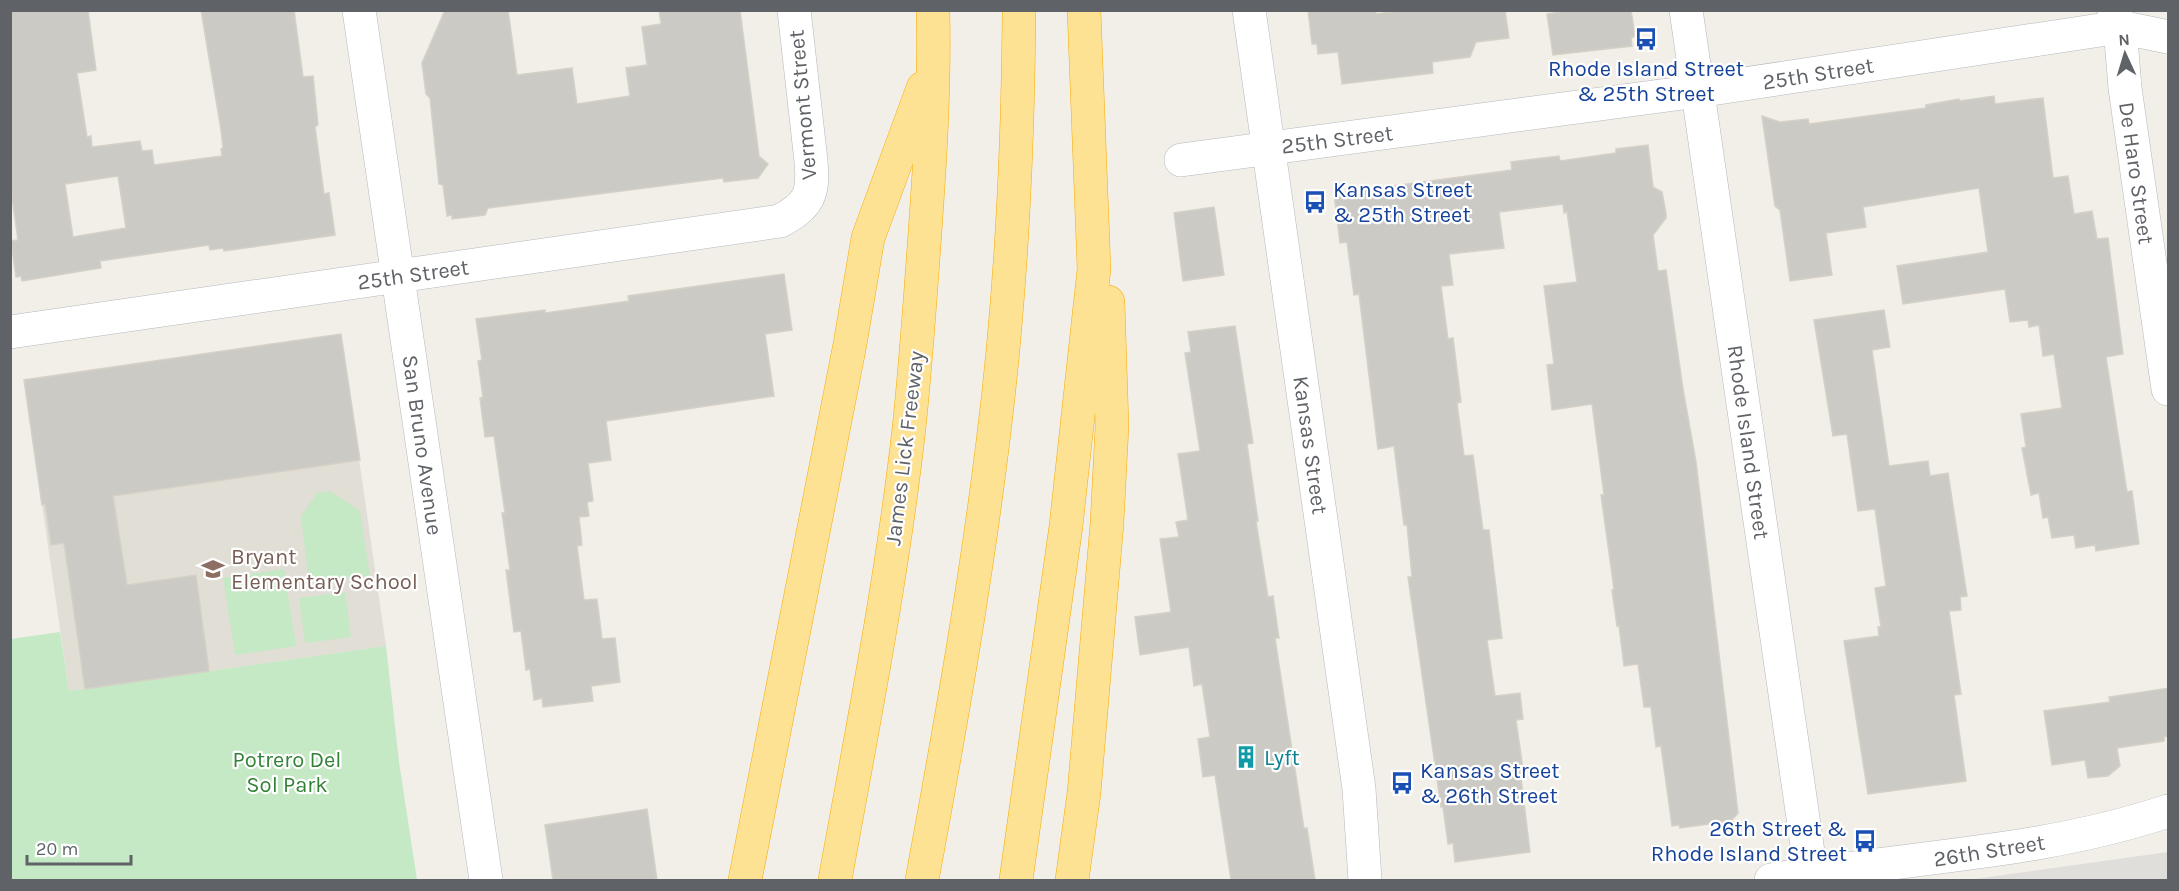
<svg xmlns="http://www.w3.org/2000/svg" width="2179" height="891" viewBox="0 0 2179 891" font-family="Karla,sans-serif">
	<rect width="100%" height="100%" fill="#f1efe8"/>
	<path fill="#e0deda" d="M 2168,852 L 2168,880 L 1968,880 Z"/>
	<path fill="#e1ded6" d="M 341,334 L 386,646 L 69,691 L 24,380 Z"/>
	<g fill="#c5e8c5">
		<path d="M 330,491 L 360,511 L 370,576 L 320,583 L 308,576 L 301,516 L 317,493 Z"/>
		<path d="M 284,569 L 296,646 L 235,655 L 223,578 Z"/>
		<path d="M 345,592 L 351,637 L 305,643 L 299,598 Z"/>
		<path d="M 60,632 L 69,691 L 386,646 L 399,762 L 417,880 L 11,880 L 11,639 Z"/>
	</g>
	<g fill="#cccac5" stroke="#d6d1c6" stroke-width="1.5" fill-rule="evenodd">
		<path d="M 10,10 L 88,10 L 96,70 L 77,73 L 87,137 L 91,136 L 92,147 L 140,141 L 142,151 L 152,150 L 154,165 L 222,156 L 221,149 L 223,148 L 221,130 L 201,10 L 294,10 L 303,77 L 313,76 L 318,125 L 315,127 L 324,194 L 329,193 L 335,235 L 224,251 L 223,248 L 210,250 L 209,245 L 100,261 L 101,268 L 22,281 L 21,276 L 16,277 L 11,241 L 18,240 L 10,183 ZM 118,176 L 126,228 L 73,237 L 65,184 Z"/>
		<path d="M 445,10 L 508,10 L 517,75 L 572,68 L 577,104 L 630,96 L 626,68 L 647,65 L 642,27 L 661,24 L 659,10 L 740,10 L 759,156 L 768,164 L 758,178 L 724,182 L 723,178 L 488,208 L 485,215 L 452,219 L 452,215 L 447,216 L 443,185 L 439,184 L 430,98 L 426,94 L 422,63 Z"/>
		<path d="M 1308,10 L 1376,10 L 1376,14 L 1406,10 L 1505,10 L 1509,38 L 1476,42 L 1470,57 L 1432,62 L 1433,73 L 1342,84 L 1338,52 L 1318,54 L 1317,44 L 1312,44 Z"/>
		<path d="M 1572,10 L 1631,10 L 1635,36 L 1631,38 L 1632,46 L 1553,55 L 1547,14 Z"/>
		<path d="M 1994,96 L 1995,104 L 2043,98 L 2053,178 L 2068,176 L 2074,214 L 2092,211 L 2097,239 L 2108,238 L 2123,354 L 2106,357 L 2127,492 L 2132,491 L 2139,544 L 2096,551 L 2095,545 L 2076,548 L 2074,535 L 2052,538 L 2048,517 L 2043,518 L 2039,493 L 2031,495 L 2022,448 L 2026,447 L 2021,414 L 2062,408 L 2054,354 L 2043,356 L 2039,325 L 2029,327 L 2028,320 L 2010,322 L 2005,289 L 1903,304 L 1897,266 L 1988,252 L 1979,188 L 1863,207 L 1866,227 L 1826,233 L 1832,275 L 1790,281 L 1780,210 L 1775,206 L 1762,116 L 1780,122 L 1808,119 L 1809,124 L 1926,108 L 1926,105 L 1959,99 L 1960,101 Z"/>
		<path d="M 1648,145 L 1653,187 L 1662,192 L 1666,213 L 1666,218 L 1653,235 L 1658,271 L 1666,270 L 1683,389 L 1696,462 L 1738,813 L 1731,821 L 1680,828 L 1679,825 L 1672,826 L 1661,746 L 1656,747 L 1651,707 L 1644,707 L 1638,664 L 1624,666 L 1619,626 L 1617,626 L 1612,590 L 1614,589 L 1601,495 L 1604,495 L 1592,404 L 1552,410 L 1547,365 L 1554,364 L 1544,286 L 1577,282 L 1567,212 L 1564,213 L 1563,204 L 1499,212 L 1504,248 L 1449,254 L 1453,285 L 1441,286 L 1448,339 L 1453,338 L 1461,402 L 1457,403 L 1464,456 L 1473,455 L 1483,530 L 1489,530 L 1502,638 L 1487,640 L 1495,696 L 1520,693 L 1523,719 L 1516,720 L 1523,769 L 1520,770 L 1530,852 L 1455,862 L 1453,843 L 1448,844 L 1443,807 L 1441,807 L 1408,577 L 1412,577 L 1407,525 L 1404,525 L 1394,446 L 1378,449 L 1359,294 L 1354,295 L 1347,242 L 1340,243 L 1334,194 L 1512,170 L 1511,162 L 1559,156 L 1560,161 L 1616,153 L 1616,149 Z"/>
		<path d="M 1214,207 L 1224,275 L 1183,281 L 1174,213 Z"/>
		<path d="M 784,274 L 792,330 L 765,334 L 774,396 L 606,421 L 611,460 L 588,463 L 593,501 L 587,502 L 589,516 L 579,517 L 582,545 L 577,546 L 584,600 L 597,599 L 602,639 L 615,638 L 620,682 L 591,686 L 593,701 L 543,707 L 542,698 L 534,700 L 530,669 L 526,670 L 521,631 L 514,632 L 506,570 L 510,570 L 502,513 L 505,513 L 494,436 L 485,437 L 480,398 L 483,397 L 478,361 L 482,360 L 476,319 L 545,310 L 545,313 L 629,301 L 628,296 Z"/>
		<path d="M 1884,310 L 1890,347 L 1872,350 L 1889,466 L 1928,461 L 1930,476 L 1948,473 L 1967,596 L 1960,597 L 1961,610 L 1949,611 L 1961,694 L 1954,695 L 1966,781 L 1868,794 L 1844,641 L 1879,636 L 1878,627 L 1881,627 L 1875,588 L 1886,586 L 1875,509 L 1858,511 L 1847,434 L 1833,436 L 1814,320 Z"/>
		<path d="M 1235,326 L 1253,443 L 1247,444 L 1258,521 L 1256,521 L 1268,597 L 1273,596 L 1279,638 L 1275,638 L 1304,829 L 1307,828 L 1315,880 L 1231,880 L 1215,775 L 1203,777 L 1198,739 L 1210,737 L 1202,684 L 1194,686 L 1189,647 L 1140,655 L 1135,617 L 1171,612 L 1160,539 L 1179,537 L 1176,522 L 1188,520 L 1178,454 L 1200,451 L 1185,353 L 1191,352 L 1188,332 Z"/>
		<path d="M 341,334 L 360,460 L 113,496 L 127,585 L 196,575 L 209,671 L 85,689 L 64,543 L 51,545 L 45,504 L 42,505 L 24,380 Z"/>
		<path d="M 2169,688 L 2169,736 L 2164,737 L 2164,741 L 2117,748 L 2120,766 L 2108,776 L 2088,778 L 2085,760 L 2052,765 L 2044,711 L 2110,702 L 2109,697 Z"/>
		<path d="M 647,809 L 657,880 L 553,880 L 545,825 Z"/>
	</g>
	<g fill="none" stroke-linecap="round" stroke-linejoin="round">
		<g stroke="#b5b8bc" stroke-width="34">
			<g id="minor">
				<path d="M 359,10 L 486,880"/>
				<path d="M 1249,10 L 1359,789 L 1365,880"/>
				<path d="M 1686,10 L 1811,873"/>
				<path d="M 2114,10 L 2120,27 L 2125,88 L 2168,389"/>
				<path d="M 1181,160 L 1698,91 L 2120,27 L 2168,37"/>
				<path d="M 10,332 L 780,221 C 809,205 814,195 811,161 L 794,10"/>
				<path d="M 1771,880 C 1904,857 2040,854 2168,811"/>
			</g>
		</g>
		<g stroke="#f9ab00" stroke-width="34">
			<g id="motorway">
				<path d="M 745,880 L 850,344 L 868,238 L 923,88"/>
				<path d="M 835,880 C 862,730 892,580 909,428 C 915,372 919,316 923,260 C 929,177 935,94 933,10"/>
				<path d="M 922,880 C 949,734 975,588 993,441 C 1011,298 1018,154 1019,10"/>
				<path d="M 1016,880 L 1066,526 L 1094,269 L 1084,10"/>
				<path d="M 1072,880 L 1084,793 L 1107,523 L 1112,426 L 1108,302"/>
			</g>
		</g>
		<use href="#minor" stroke="#fff" stroke-width="33"/>
		<use href="#motorway" stroke="#fde293" stroke-width="33"/>
	</g>
	<defs>
		<g id="bus-bare" transform="scale(1.8)"><path d="M-5-6H5V4H4V6H2V4H-2V6H-4V4H-5ZM-3.5-4V0h7V-4ZM-3.5 1.2v1.5H-2V1.2ZM2 1.2v1.5H3.5V1.2Z" fill="#1a4fb4" stroke="#fff" stroke-width="2.5" paint-order="stroke"/></g>
		<g id="school-bare" transform="scale(1.8)"><path d="M0-5L7-2L0 1L-7-2ZM-4 1L0 2.5L4 1V4Q0 6-4 4Z" fill="#8d6e63" stroke="#fff" stroke-width="2.5" paint-order="stroke"/></g>
		<g id="building-bare" transform="scale(1.8)"><path d="M-4-6H4V6H1V3H-1V6H-4ZM-2.5-4.3h1.7v1.8h-1.7ZM.8-4.3h1.7v1.8H.8ZM-2.5-1h1.7V.8h-1.7ZM.8-1h1.7V.8H.8Z" fill="#0f9aa8" stroke="#fff" stroke-width="2.5" paint-order="stroke"/></g>
	</defs>
	<g fill-rule="evenodd">
		<use href="#bus-bare" x="1646" y="39"/>
		<use href="#bus-bare" x="1315" y="202"/>
		<use href="#school-bare" x="213" y="569"/>
		<use href="#building-bare" x="1246" y="757"/>
		<use href="#bus-bare" x="1402" y="783"/>
		<use href="#bus-bare" x="1865" y="841"/>
	</g>
	<g text-anchor="middle" stroke-width="4.5" stroke-linejoin="round" paint-order="stroke">
		<g font-size="22" fill="#164399" stroke="#fff" text-anchor="start">
			<text x="1646" y="76" text-anchor="middle">Rhode Island Street<tspan x="1646" dy="25">&amp; 25th Street</tspan></text>
			<text x="1333" y="197">Kansas Street<tspan x="1333" dy="25">&amp; 25th Street</tspan></text>
			<text x="1420" y="778">Kansas Street<tspan x="1420" dy="25">&amp; 26th Street</tspan></text>
			<text x="1847" y="836" text-anchor="end">26th Street &amp;<tspan x="1847" dy="25">Rhode Island Street</tspan></text>
		</g>
		<g font-size="22" fill="#5f6368" stroke="#fff">
			<text transform="translate(1818 73) rotate(-9)" y="8">25th Street</text>
			<text transform="translate(802 105) rotate(-95)" y="8">Vermont Street</text>
			<text transform="translate(1337 139) rotate(-7)" y="8">25th Street</text>
			<text transform="translate(2137 173) rotate(82)" y="8">De Haro Street</text>
			<text transform="translate(413 274) rotate(-8)" y="8">25th Street</text>
			<text transform="translate(1749 442) rotate(82)" y="8">Rhode Island Street</text>
			<text transform="translate(423 445) rotate(82)" y="8">San Bruno Avenue</text>
			<text transform="translate(1311 445) rotate(82)" y="8">Kansas Street</text>
			<text transform="translate(904 448) rotate(-83)" y="8">James Lick Freeway</text>
			<text transform="translate(1989 850) rotate(-9)" y="8">26th Street</text>
		</g>
		<g font-size="22" fill="#785e54" stroke="#fff" text-anchor="start">
			<text x="231" y="564">Bryant<tspan x="231" dy="25">Elementary School</tspan></text>
		</g>
		<g font-size="22" fill="#0d838f" stroke="#fff" text-anchor="start">
			<text x="1264" y="765">Lyft</text>
		</g>
		<g font-size="22" fill="#348238" stroke="#fff">
			<text x="287" y="767">Potrero Del<tspan x="287" dy="25">Sol Park</tspan></text>
		</g>
	</g>
	<rect width="2179" height="891" fill="none" stroke="#5f6368" stroke-width="24"/>
	<g transform="translate(2125 54) rotate(356)" stroke="#ffffff" stroke-width="4.5" paint-order="stroke">
	<path d="M0-4.5L10 22L0 15L-10 22Z" fill="#5f6368"/>
	<text y="-9" font-size="16" font-weight="bold" text-anchor="middle" fill="#5f6368">N</text>
	</g>
	<path d="M27 855v9h104v-9" fill="none" stroke="#5f6368" stroke-width="3"/>
	<text x="36" y="855" font-size="18" fill="#5f6368" stroke="#ffffff" stroke-width="4.5" paint-order="stroke">20 m</text>
</svg>
